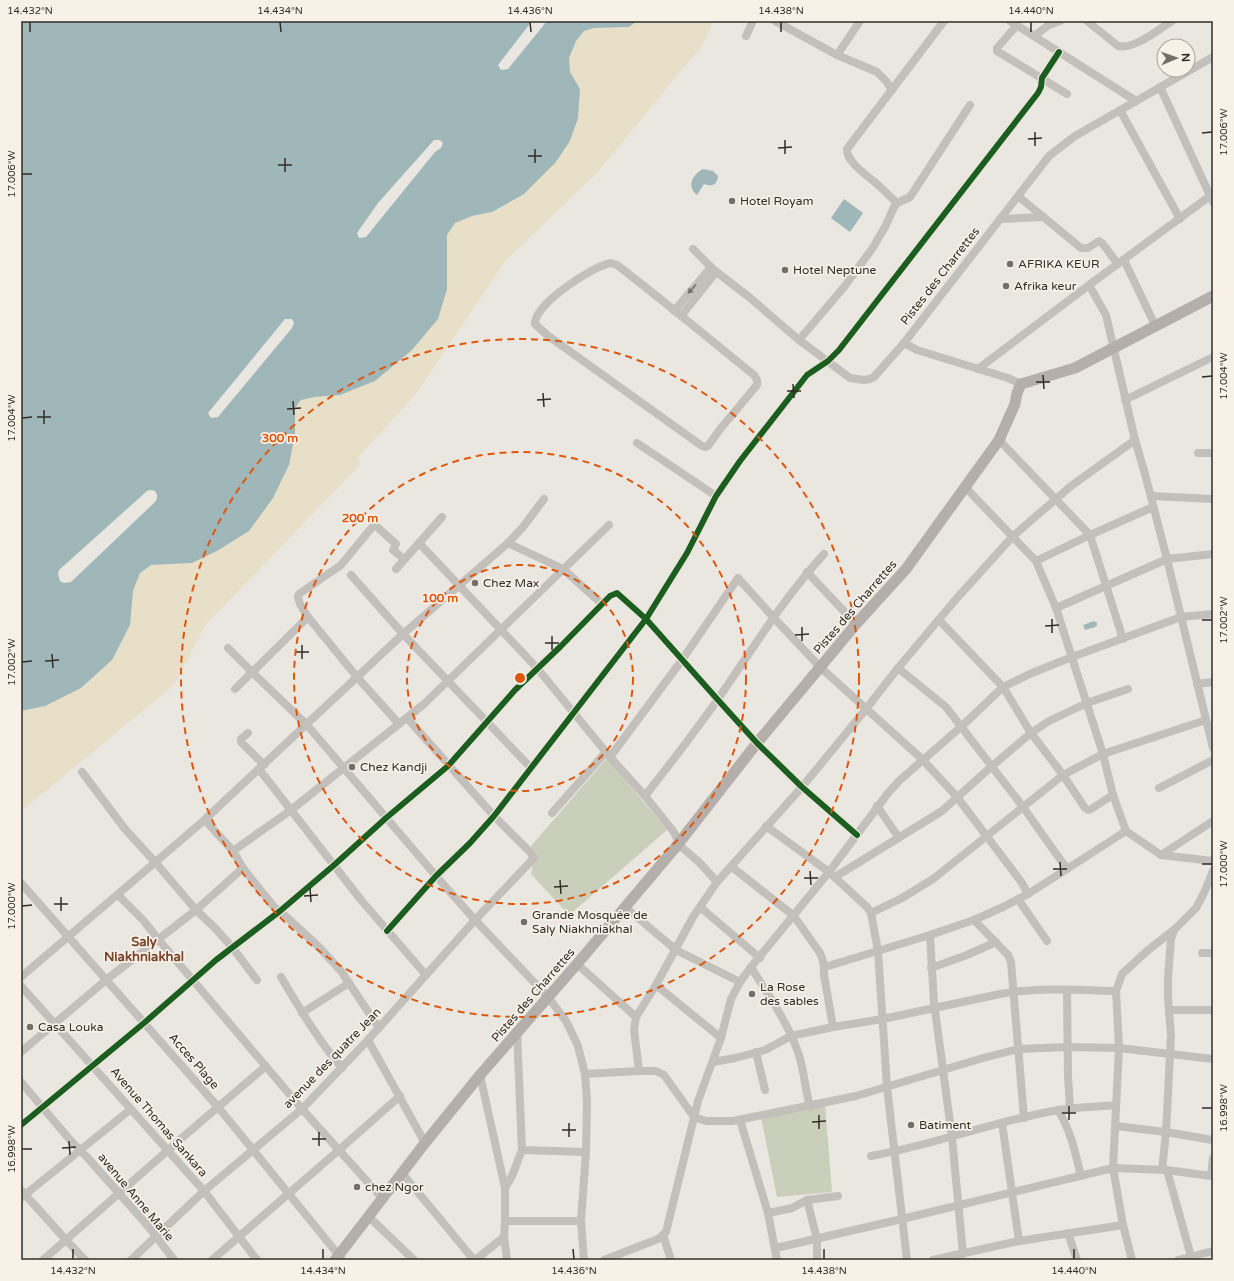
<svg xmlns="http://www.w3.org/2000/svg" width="1234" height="1281" viewBox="0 0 1234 1281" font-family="'Varela Round',sans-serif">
	<rect width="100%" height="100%" fill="#eae6e0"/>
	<g fill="#cacfbc">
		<path d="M 607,758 L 667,830 L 569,915 L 531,874 L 534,857 L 531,846 Z"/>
		<path d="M 825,1104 L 832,1192 L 777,1197 L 761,1117 Z"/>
	</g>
	<path fill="#e8dfc9" d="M 637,21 L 714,21 L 703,44 L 597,173 L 506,260 L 416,394 L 358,457 L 361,464 L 206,624 L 174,685 L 21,811 L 21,711 L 45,706 L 130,625 L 133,591 L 140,573 L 151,565 L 192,563 L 217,551 L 249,531 L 295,434 L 295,408 L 301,400 L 315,397 L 447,289 L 447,234 L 455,223 L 472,216 L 492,212 L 580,89 L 570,72 L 569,58 L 576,41 L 584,31 L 594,28 L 629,27 Z"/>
	<g fill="#9fb7b9">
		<path d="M 21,21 L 637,21 L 629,27 L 594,28 L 584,31 L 576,41 L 569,58 L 570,72 L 580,89 L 578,118 L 570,141 L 555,163 L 524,194 L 492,212 L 472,216 L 455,223 L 447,235 L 447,289 L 438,319 L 412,350 L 375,381 L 340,395 L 315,397 L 301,400 L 295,408 L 295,434 L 289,465 L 273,498 L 249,531 L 217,551 L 192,563 L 151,565 L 140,573 L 133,591 L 130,625 L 112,660 L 81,688 L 45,706 L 21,711 Z"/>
		<path d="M 703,169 L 713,171 L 718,176 C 717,185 712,187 704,184 L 697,195 C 686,186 693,174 703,169 Z"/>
		<path d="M 844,199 L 863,213 L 850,232 L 831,218 Z"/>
		<path d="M 1094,621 L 1097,623 L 1097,625 L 1095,627 L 1085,630 L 1083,625 Z"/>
	</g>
	<g fill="#eae6e0">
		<path d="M 532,21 L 547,21 L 508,69 L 501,70 L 498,65 Z"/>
		<path d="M 434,140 L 440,140 L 443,143 L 441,148 L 435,152 L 366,237 L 359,238 L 357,233 L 378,203 Z"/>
		<path d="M 285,319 L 292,319 L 294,323 L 292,328 L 218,417 L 211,418 L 208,413 Z"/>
		<path d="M 151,490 L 155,491 L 157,495 L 157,499 L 155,502 L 71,582 L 64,583 L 60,581 L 58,574 L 59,570 L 147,491 Z"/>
	</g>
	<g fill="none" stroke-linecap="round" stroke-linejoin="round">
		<g stroke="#c3bfba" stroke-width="8">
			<path d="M 775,21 L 837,55 L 877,72 L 886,81 L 892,90"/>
			<path d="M 1010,21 L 1136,101"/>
			<path d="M 1087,21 L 1118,46 C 1134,50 1159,29 1172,21"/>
			<path d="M 1017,25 L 997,48 L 997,51 L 1067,94"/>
			<path d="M 746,36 L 753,21"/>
			<path d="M 1034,36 L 1049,25 L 1060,21"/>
			<path d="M 837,55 L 860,21"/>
			<path d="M 1160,87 L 1213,202"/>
			<path d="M 1120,110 L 1180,219"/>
			<path d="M 1018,196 L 1081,248 L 1088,248 L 1099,241 L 1102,243 L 1118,264"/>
			<path d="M 897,203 C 890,197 884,190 877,184 C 868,176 846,162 847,149 L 944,21"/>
			<path d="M 1000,219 L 1042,217"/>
			<path d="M 693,249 L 714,270 L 749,297 L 799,340 L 850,378 L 864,380 L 870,379 L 874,377 L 904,343"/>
			<path d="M 1124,260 L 1155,325"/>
			<path d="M 611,263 L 617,265 C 664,301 708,338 754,375 L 757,380 L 757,385 L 721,428 L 708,446 L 705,447 L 702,446 L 547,335 L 535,324 C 533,305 594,265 611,263 Z"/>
			<path d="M 1089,285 L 1106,315 L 1135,440 L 1145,474 L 1167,559 L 1213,748"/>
			<path d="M 674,311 L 711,267"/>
			<path d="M 681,316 L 716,272"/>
			<path d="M 799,340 L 844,287 L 872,249 L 885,227 L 894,207 L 897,203 L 910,197 L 970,105"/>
			<path d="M 978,369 L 1089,285 L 1210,196"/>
			<path d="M 1021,384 L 1008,378 L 917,350 L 904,343 L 1049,156 L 1075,136 L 1213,57"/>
			<path d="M 1125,400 L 1213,357"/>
			<path d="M 999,440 L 1090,535 L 1123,639"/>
			<path d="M 637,443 L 716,496"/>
			<path d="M 1198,453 L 1213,453"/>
			<path d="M 965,487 L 1036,561 L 1056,608 L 1103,754 L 1113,795 L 1126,831 L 1161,855 L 1213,861"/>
			<path d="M 1151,496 L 1213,499"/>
			<path d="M 419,543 L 537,668 L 610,757 L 645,796 L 673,831 L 677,838 L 678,844 L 700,863 L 717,882"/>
			<path d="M 508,543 L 563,569 L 602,604"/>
			<path d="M 1036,561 L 1090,535 L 1153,507"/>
			<path d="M 396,569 L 442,517"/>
			<path d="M 807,572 L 856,624"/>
			<path d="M 351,575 L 403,634 L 531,768"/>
			<path d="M 1056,608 L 1167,559 L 1213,554"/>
			<path d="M 939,620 L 1003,687 L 1031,733 L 1063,775 L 1085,808 L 1088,810 L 1091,809 L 1113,795"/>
			<path d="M 228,648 L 252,672 L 307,725 L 436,876 L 475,920 L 548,997 L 566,1021 L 578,1046 L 585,1074 L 587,1101 L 586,1152 L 581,1221 L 584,1260"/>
			<path d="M 898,668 L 946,707 L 1023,807 L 1067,869"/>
			<path d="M 1197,684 L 1213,682"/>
			<path d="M 235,689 L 308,617"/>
			<path d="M 399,724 L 357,677 L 308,617 L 300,604 L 298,597 L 299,594 L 341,565 L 374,525 L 376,526 L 396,544 L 393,550 L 404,559"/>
			<path d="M 248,733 L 241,739 L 241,742 L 264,765"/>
			<path d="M 610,757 L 682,660 L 738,578 L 774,618 L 820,667 L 923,760 L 957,797 L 1022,883 L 1028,894"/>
			<path d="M 259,769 L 361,900 L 426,975"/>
			<path d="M 82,772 L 125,829 L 156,863 L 196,910 L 215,928 L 232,947 L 257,980"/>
			<path d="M 1159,788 L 1213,760"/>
			<path d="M 645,796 C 670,764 695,732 718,699 C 752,650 783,599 824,554"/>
			<path d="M 877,806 L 899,838"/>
			<path d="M 552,813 L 606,752"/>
			<path d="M 205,820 L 233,851 L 243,868 L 274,907 L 280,911 L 318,946 L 341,971 L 379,1028"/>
			<path d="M 766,826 L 829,872 L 867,907 L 871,913 L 878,951 L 887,1087 L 907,1260"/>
			<path d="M 233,851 L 291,810 L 424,704 L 609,525"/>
			<path d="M 1161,855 L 1213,821"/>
			<path d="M 732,867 L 794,916 L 820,953 C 824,961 824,966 824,975 L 833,1027"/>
			<path d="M 835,877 L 942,811 L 992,766 L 1031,733 L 1049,721 L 1087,703 L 1128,689"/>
			<path d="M 21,883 L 218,1107 L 341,1258"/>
			<path d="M 118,895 L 143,920 L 158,939 L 302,1109 L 383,1199"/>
			<path d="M 1018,899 L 1047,941"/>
			<path d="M 625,907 L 676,950 L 740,982"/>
			<path d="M 700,907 L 760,958"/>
			<path d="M 871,913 L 902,898 L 933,879 L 1063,775 L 1103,754 L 1206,720"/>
			<path d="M 974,920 L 1008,955 L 1011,962 L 1024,1118"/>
			<path d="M 387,931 L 436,876 L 470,843 L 494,816 L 646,619 L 687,553 L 716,496 L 740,461 L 807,375 L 828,361 L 839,350 L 1038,93 L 1041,87 L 1042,78 L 1059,52"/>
			<path d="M 930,935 L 934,1003 L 952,1137 L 963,1254"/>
			<path d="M 1202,953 L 1213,953"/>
			<path d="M 577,964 L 636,1017"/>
			<path d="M 751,967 C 768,995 787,1021 798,1052 C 804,1069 805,1089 810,1107"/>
			<path d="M 825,967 L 930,935 L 974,920 L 1003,907 L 1028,894 L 1126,831"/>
			<path d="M 931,968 L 967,955 L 996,942"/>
			<path d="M 21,977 L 201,823 L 403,634 L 508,543 L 523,527 L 544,499"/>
			<path d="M 281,977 C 300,1009 318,1040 342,1068"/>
			<path d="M 656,985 L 721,1038"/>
			<path d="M 21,986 L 204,1191 L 257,1260"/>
			<path d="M 1067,990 L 1068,1076 L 1070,1108"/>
			<path d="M 1169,1010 L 1213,1010"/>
			<path d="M 302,1013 L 349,983"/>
			<path d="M 368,1040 L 425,1143"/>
			<path d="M 21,1052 L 106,980 L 196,910 L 243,868"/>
			<path d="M 756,1052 L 765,1090"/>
			<path d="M 713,1062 L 735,1058 L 765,1050 L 791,1036 L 833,1027 L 883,1019 L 1000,994 C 1038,987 1078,990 1116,991"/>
			<path d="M 639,1071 L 656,1071 L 664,1075 L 694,1117 L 706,1121 L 733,1121 L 856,1096 L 983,1058 L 1018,1049 L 1068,1047 L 1119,1048 L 1213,1059"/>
			<path d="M 585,1074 L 639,1071 L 634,1030 L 636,1017 L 656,985 L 693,917 L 717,882 L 802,787 L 866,709 L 898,668 L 957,598 L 1013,536 L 1071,486 L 1135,440"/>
			<path d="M 480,1075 L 505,1188"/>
			<path d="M 21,1082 L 71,1141 L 86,1156 L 148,1226 L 174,1260"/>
			<path d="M 1058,1110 C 1071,1131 1075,1152 1081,1176"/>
			<path d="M 740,1120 L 768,1213 L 777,1260"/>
			<path d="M 1002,1123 L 1019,1241"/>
			<path d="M 21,1125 L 144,1023 L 216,960 L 280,911 L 333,866 L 386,818 L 448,766 L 515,690 L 561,646 L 610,596 L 617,593 L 646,619 L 718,700 L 757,743 L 802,787 L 857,835"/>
			<path d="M 1116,1126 L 1166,1132 L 1213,1140"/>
			<path d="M 522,1150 L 586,1152"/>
			<path d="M 871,1156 C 934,1145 995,1121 1058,1110 C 1077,1107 1097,1107 1116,1105"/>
			<path d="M 1162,1170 L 1166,1132 L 1171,1035 L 1168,999 L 1168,977 L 1171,939 L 1174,930"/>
			<path d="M 1167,1170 L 1192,1260"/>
			<path d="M 402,1173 L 474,1260"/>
			<path d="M 21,1190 L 66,1240 L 85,1260"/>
			<path d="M 21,1198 L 131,1109"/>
			<path d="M 807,1200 L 817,1239 L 817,1260"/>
			<path d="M 768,1213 L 792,1208 L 807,1200 L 838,1196"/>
			<path d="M 369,1217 L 414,1260"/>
			<path d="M 505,1221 L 581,1221"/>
			<path d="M 1068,1233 L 1077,1260"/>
			<path d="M 663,1235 L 671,1260"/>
			<path d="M 776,1248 L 902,1219 L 1113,1168 L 1167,1170 L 1211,1176 L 1213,1158"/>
			<path d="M 43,1260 L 183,1137 L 266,1066"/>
			<path d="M 131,1260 L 204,1191 L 302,1109 L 368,1040 L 475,920 L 534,858 L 533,858 L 531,853 L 494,816 L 407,718"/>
			<path d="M 212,1260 L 339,1150 L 400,1096"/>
			<path d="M 475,1260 L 504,1237"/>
			<path d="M 507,1260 L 504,1237 L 505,1221 L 505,1188 L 512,1176 L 522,1150 L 517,1031"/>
			<path d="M 604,1260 L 658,1239 L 663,1235 L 666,1232 L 698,1101 L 721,1038 L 731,999 L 740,982 L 751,967 L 829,872 L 888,793 L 900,780 L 962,726 L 1003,687 L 1032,673 L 1072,657 L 1181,617 L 1213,614"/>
			<path d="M 933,1260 L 1019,1241 L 1123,1225"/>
			<path d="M 1132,1260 L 1123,1225 L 1113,1168 L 1119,1048 L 1116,991 L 1122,974 L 1147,951 L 1175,929 L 1196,908 L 1204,893 L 1213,871"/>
			<path d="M 1178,1260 L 1213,1251"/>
		</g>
		<path stroke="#b4afaa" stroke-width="11" d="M 335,1260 L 425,1143 L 480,1075 L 577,964 L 675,848 L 757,743 L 856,624 L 906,569 L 999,440 L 1015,404 L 1017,393 L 1021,384 L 1075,368 L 1213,296"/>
		<g stroke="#f7f1e8" stroke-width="8">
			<g id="cycleway">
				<path d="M 387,931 L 436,876 L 470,843 L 494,816 L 646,619 L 687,553 L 716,496 L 740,461 L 807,375 L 828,361 L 839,350 L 1038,93 L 1041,87 L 1042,78 L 1059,52"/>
				<path d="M 21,1125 L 144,1023 L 216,960 L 280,911 L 333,866 L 386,818 L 448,766 L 515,690 L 561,646 L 610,596 L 617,593 L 646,619 L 718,700 L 757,743 L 802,787 L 857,835"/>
			</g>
		</g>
		<use href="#cycleway" stroke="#1b5e20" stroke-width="6"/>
	</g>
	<defs><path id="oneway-solid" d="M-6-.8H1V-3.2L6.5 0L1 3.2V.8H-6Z"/></defs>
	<use fill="#746f6a" href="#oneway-solid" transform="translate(692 289) rotate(132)"/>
	<path fill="none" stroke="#332d28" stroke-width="1.5" d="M 30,22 L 30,32M 280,22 L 281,32M 530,22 L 531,32M 781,22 L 781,32M 1031,22 L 1031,32M 1035,132 L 1035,146M 1202,133 L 1212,132M 1028,139 L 1042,138M 785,140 L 785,154M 778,148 L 792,147M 535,149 L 535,163M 528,156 L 542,156M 285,158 L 285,172M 278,165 L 292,165M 22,174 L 32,174M 1043,375 L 1044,389M 1202,377 L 1212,376M 1036,382 L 1050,382M 793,384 L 794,398M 787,391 L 801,391M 543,393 L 544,407M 537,400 L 551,399M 293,401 L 294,415M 287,409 L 301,408M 44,410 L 44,424M 37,417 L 51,417M 22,418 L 32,417M 1052,619 L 1052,633M 1202,620 L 1212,620M 1045,626 L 1059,625M 802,627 L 802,641M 795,635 L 809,634M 552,636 L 552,650M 545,643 L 559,643M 302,645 L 302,659M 295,652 L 309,652M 52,654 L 53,668M 45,661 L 59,660M 22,662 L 32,661M 1060,862 L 1061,876M 1202,864 L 1212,864M 1053,869 L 1067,869M 810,871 L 811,885M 804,878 L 818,878M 560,880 L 561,894M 554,887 L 568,886M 310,888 L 311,902M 304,896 L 318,895M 61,897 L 61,911M 54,904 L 68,904M 22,906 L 32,905M 1069,1106 L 1069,1120M 1202,1108 L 1212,1108M 1062,1113 L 1076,1113M 819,1115 L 819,1129M 812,1122 L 826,1121M 569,1123 L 569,1137M 562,1130 L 576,1130M 319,1132 L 319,1146M 312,1139 L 326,1139M 69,1141 L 70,1155M 62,1148 L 76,1147M 22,1149 L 32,1149M 73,1249 L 73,1259M 323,1249 L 323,1259M 573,1249 L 574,1259M 824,1249 L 824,1259M 1074,1249 L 1074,1259"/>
	<g fill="none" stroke="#df570d" stroke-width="2" stroke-dasharray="7 5">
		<circle cx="520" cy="678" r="113"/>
		<circle cx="520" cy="678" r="226"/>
		<circle cx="520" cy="678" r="339"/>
	</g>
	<g fill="#736e68" stroke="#f7f1e8" stroke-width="1.5">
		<circle cx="732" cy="201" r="4"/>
		<circle cx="1010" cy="264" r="4"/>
		<circle cx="785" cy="270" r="4"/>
		<circle cx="1006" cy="286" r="4"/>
		<circle cx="475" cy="583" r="4"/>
		<circle cx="352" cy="767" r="4"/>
		<circle cx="524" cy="922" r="4"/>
		<circle cx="752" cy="994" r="4"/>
		<circle cx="30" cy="1027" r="4"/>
		<circle cx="911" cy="1125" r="4"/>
		<circle cx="357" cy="1187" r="4"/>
	</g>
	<g text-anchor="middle" stroke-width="3.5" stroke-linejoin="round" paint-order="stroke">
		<g font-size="12" fill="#332d28" stroke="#f7f1e8" text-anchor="start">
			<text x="740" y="205">Hotel Royam</text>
			<text x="1018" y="268">AFRIKA KEUR</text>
			<text x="793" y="274">Hotel Neptune</text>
			<text x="1014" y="290">Afrika keur</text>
			<text x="483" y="587">Chez Max</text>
			<text x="360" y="771">Chez Kandji</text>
			<text x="532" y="919">Grande Mosquée de<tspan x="532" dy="14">Saly Niakhniakhal</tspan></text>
			<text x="760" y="991">La Rose<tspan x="760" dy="14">des sables</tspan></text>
			<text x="38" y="1031">Casa Louka</text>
			<text x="919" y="1129">Batiment</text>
			<text x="365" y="1191">chez Ngor</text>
		</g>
		<g font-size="12" fill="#332d28" stroke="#f7f1e8">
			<text transform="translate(940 276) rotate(-52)" y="4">Pistes des Charrettes</text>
			<text transform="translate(855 607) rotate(-49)" y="4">Pistes des Charrettes</text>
			<text transform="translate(533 995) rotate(-49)" y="4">Pistes des Charrettes</text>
			<text transform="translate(332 1058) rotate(-46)" y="4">avenue des quatre Jean</text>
			<text transform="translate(194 1061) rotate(49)" y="4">Acces Plage</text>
			<text transform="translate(159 1122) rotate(49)" y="4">Avenue Thomas Sankara</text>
			<text transform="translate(136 1197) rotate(50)" y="4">avenue Anne Marie</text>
		</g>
		<g font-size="13" font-weight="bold" fill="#78432b" stroke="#f7f1e8">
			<text x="144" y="946">Saly<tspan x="144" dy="15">Niakhniakhal</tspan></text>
		</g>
	</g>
	<circle cx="520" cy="678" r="6" fill="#df570d" stroke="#f7f1e8" stroke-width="2"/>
	<g font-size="12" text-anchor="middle" font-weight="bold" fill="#df570d" stroke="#f7f1e8" stroke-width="3.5" stroke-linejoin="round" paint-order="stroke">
		<text x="280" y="442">300 m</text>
		<text x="360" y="522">200 m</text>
		<text x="440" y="602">100 m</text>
	</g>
	<rect width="1234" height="1281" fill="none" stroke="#f7f1e8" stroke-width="44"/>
	<g transform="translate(1176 58) rotate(88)"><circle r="19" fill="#f7f1e8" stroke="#a9a39b"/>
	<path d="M0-3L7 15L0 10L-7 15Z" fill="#736e68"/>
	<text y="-6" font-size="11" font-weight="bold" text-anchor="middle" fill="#332d28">N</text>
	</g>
	<rect x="22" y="22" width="1190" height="1237" fill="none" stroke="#332d28" stroke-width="1.5"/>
	<g font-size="10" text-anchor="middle" fill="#332d28">
		<text x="30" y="14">14.432°N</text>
		<text x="280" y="14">14.434°N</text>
		<text x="530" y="14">14.436°N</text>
		<text x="781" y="14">14.438°N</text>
		<text x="1031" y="14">14.440°N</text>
		<text transform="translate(1223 132) rotate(-90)" y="4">17.006°W</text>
		<text transform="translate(11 174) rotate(-90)" y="4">17.006°W</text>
		<text transform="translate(1223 376) rotate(-90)" y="4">17.004°W</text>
		<text transform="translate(11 418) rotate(-90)" y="4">17.004°W</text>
		<text transform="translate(1223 620) rotate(-90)" y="4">17.002°W</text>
		<text transform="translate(11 662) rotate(-90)" y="4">17.002°W</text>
		<text transform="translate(1223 864) rotate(-90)" y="4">17.000°W</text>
		<text transform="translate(11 906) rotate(-90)" y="4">17.000°W</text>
		<text transform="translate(1223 1108) rotate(-90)" y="4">16.998°W</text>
		<text transform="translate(11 1149) rotate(-90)" y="4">16.998°W</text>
		<text x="73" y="1274">14.432°N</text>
		<text x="323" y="1274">14.434°N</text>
		<text x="574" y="1274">14.436°N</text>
		<text x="824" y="1274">14.438°N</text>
		<text x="1074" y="1274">14.440°N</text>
	</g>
</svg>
